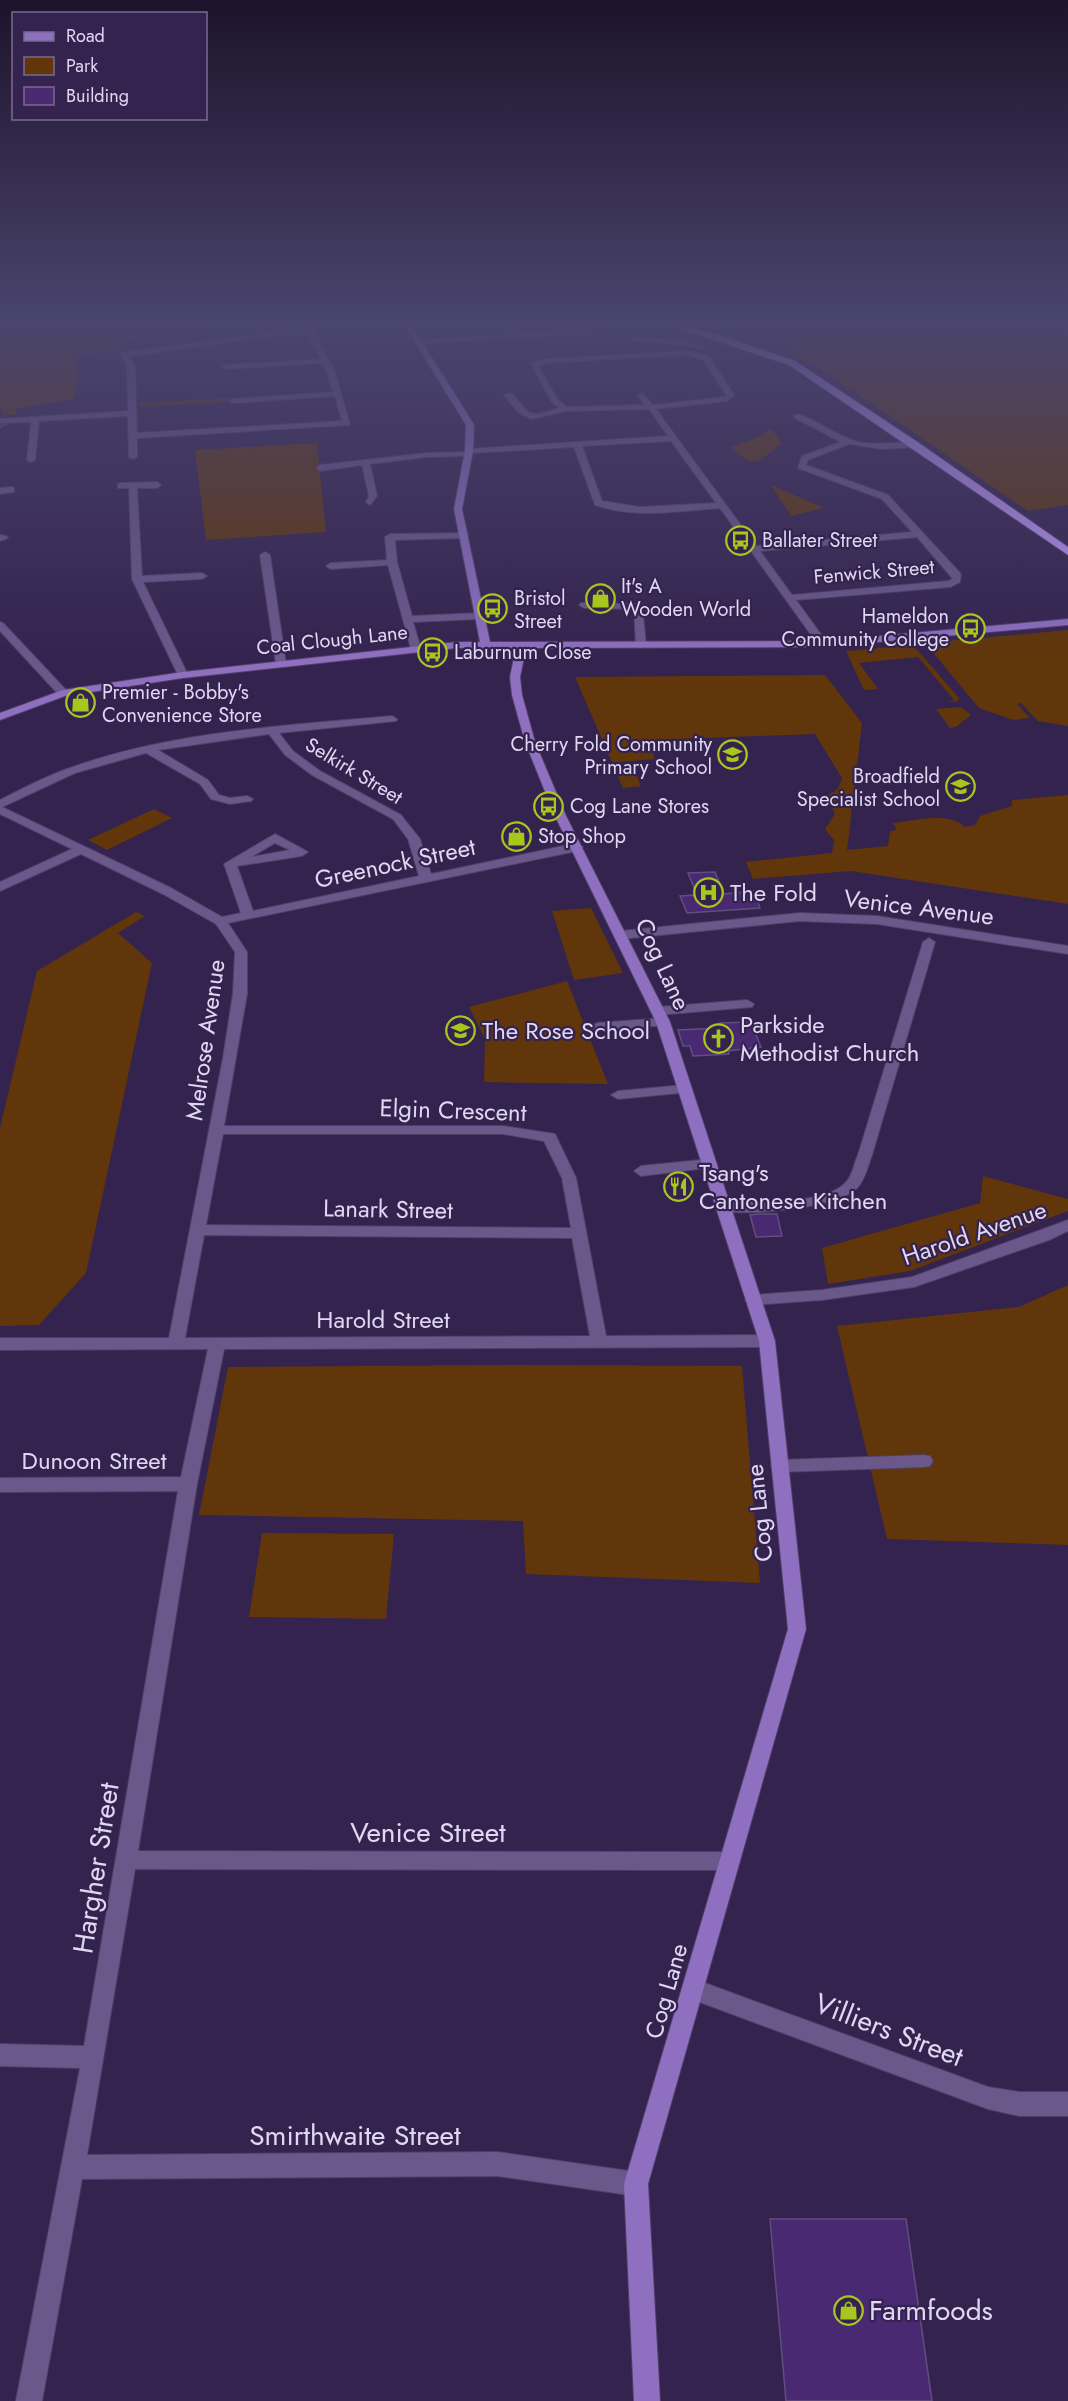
<svg xmlns="http://www.w3.org/2000/svg" width="1068" height="2401" viewBox="0 0 1068 2401" font-family="Jost,sans-serif">
<style>
.green{fill:#60360a}
.lines{fill:none;stroke-linecap:round;stroke-linejoin:round}
.stream{stroke:#614155;stroke-width:3}
.building{fill:#492972;stroke:#604f7e;stroke-width:1.5}
.street-casing{stroke:#504068;stroke-width:2}
.secondary-casing{stroke:#504068;stroke-width:2}
.highway-casing{stroke:#504068;stroke-width:2}
.street{fill:#6b588b;fill-rule:evenodd}
.secondary{fill:#8e6fc0;fill-rule:evenodd}
.highway{fill:#bd96fb;fill-rule:evenodd}
.labels{text-anchor:middle;dominant-baseline:central;stroke-width:4.5;stroke-linejoin:round;paint-order:stroke}
.far-poi-label{font-size:20px;fill:#e0d7f3;stroke:#34234e;text-anchor:start}
.far-street-label{font-size:20px;fill:#e0d7f3;stroke:#34234e}
.street-label{font-size:24px;fill:#e0d7f3;stroke:#34234e}
.poi-label{font-size:24px;fill:#e0d7f3;stroke:#34234e;text-anchor:start}
.near-street-label{font-size:28px;fill:#e0d7f3;stroke:#34234e}
.near-poi-label{font-size:28px;fill:#e0d7f3;stroke:#34234e;text-anchor:start}
</style>
<rect width="100%" height="100%" fill="#34234e"/>
<path class="green" d="M0,324H226L111,344L120,352L78,354L75,361L79,377L74,399L15,409L16,415H3L0,406Z
M757,324H1068V505L1028,511L815,365L793,357C795,342 757,332 744,330Z
M227,398L228,402L139,407V403Z
M771,429L782,443L759,461H747L731,447L758,437Z
M317,443L326,532L206,540L195,450Z
M771,485L824,508L791,516Z
M1068,630V726L1038,721L1021,703L1017,704L1030,718L1013,720L979,708L925,643Z
M913,645L959,698L958,701L945,702L954,700L918,657L859,663L878,689L864,690L846,651Z
M825,675L862,723L847,850L888,846L890,831L897,830L893,823C915,821 948,811 965,827L975,825L980,816L1012,806V800L1068,795V904L851,871L753,879L746,862L832,853L834,840L825,829L835,814L826,796L838,789L842,778L815,734L651,740L654,759L620,762L625,774H636L641,786L623,788L575,677Z
M961,707L971,715L956,727L950,728L936,709Z
M154,809L172,818L107,850L88,840Z
M591,908L623,973L574,980L552,911Z
M136,912L145,916L118,933L152,963L86,1273L39,1325L0,1326V1128L37,971Z
M567,981L608,1084L484,1082L485,1039L469,1007Z
M983,1176L1068,1199V1211L910,1271L828,1284L822,1248L980,1203Z
M1068,1285V1545L887,1539L837,1326L1019,1307Z
M515,1365L742,1366L760,1583L526,1574L523,1521L199,1515L228,1367Z
M262,1533L394,1534L386,1619L249,1617Z"/>
<g class="lines">
<path class="stream" d="M0,427L7,423"/>
</g>
<path class="building" d="M715,872L724,894L754,891L760,908L687,913L680,896L697,895L688,873Z
M751,1022L761,1047L728,1051L729,1054L693,1056L690,1046H683L678,1030L721,1028L720,1023Z
M760,1214H777L782,1236L756,1237L750,1215Z
M770,2219H906L932,2401H786Z"/>
<g class="lines">
<defs>
<path id="street" d="M303,324H310L334,369L350,425L137,438V457L133,459L129,457L128,416L39,421L35,460L31,462L27,460L31,422L0,423V419L128,411L127,366L120,353L280,331L306,330ZM308,334L321,359L226,365L222,367L226,369L323,363L333,392L233,399L229,401L233,403L335,396L342,421L137,433L135,366L128,357L280,335Z
M591,329L594,333L418,344L414,342L418,340Z
M634,337L679,340L705,347L701,349L679,344L631,341Z
M688,351L709,356L734,395L727,401L656,409L756,546L912,532L882,499L798,468L802,456L841,442L795,418L794,416L798,414C819,421 836,436 858,442C878,446 899,441 919,443V447H916L881,449L849,444L808,460L806,465L888,495L961,574L960,582L950,587L796,600L828,644L823,647L819,646L720,508C679,511 635,519 595,505L574,447L472,453L468,456L427,457L370,464L377,496L370,505L366,502L369,496L362,465L320,471L316,468L320,465L427,453L465,452L469,449L668,436L649,409L566,411L532,419L518,412L504,395L511,393L529,413L539,414L559,408L551,401L531,363L544,359ZM688,355L703,360L726,395L725,397L653,405L642,393L638,395L645,405L567,407L558,400L538,366L545,363ZM671,441L716,503L640,507L602,501L582,446ZM917,537L953,579L948,581L792,595L760,551Z
M121,483L157,482L161,485L157,488H137L142,576L202,573L207,576L202,579L143,582L188,675L187,677L178,675L132,579L129,488H118V484Z
M11,487L14,488V492L0,494V488Z
M467,533L468,535L464,538L395,540L397,562L412,616L480,613L485,616L480,619L413,622L421,649L416,652L411,649L388,565L331,569L326,566L331,563L387,560L385,537L390,534Z
M0,535L6,536L8,538L0,541Z
M265,552L270,555L286,664L281,667L276,664L260,555Z
M581,603L642,604L646,645L641,648L636,645L634,609L584,608L579,605Z
M0,622L3,623L67,691V695H59L0,631Z
M392,716L397,719L396,721L279,733L293,751L320,771L401,815L420,839L431,874L577,843L583,847L577,851L228,923L247,952V994L224,1126H503L555,1134L576,1178L606,1336L767,1335L773,1337L775,1341L773,1345L767,1347L224,1349L197,1484L138,1851L730,1852L737,1854L740,1861L737,1868L730,1870L135,1869L87,2155L497,2152L636,2172L644,2176L648,2184L644,2192L636,2196L497,2176L82,2179L42,2401H16L80,2068L0,2066V2044L84,2046L178,1491L0,1492V1478L181,1477L208,1349L0,1350V1338H169L223,1058L233,994L235,952L216,924L163,894L81,854L0,891V882L72,849L0,814V800C22,789 44,777 67,769C171,731 283,726 392,716ZM269,734L285,755L312,775L393,819L408,839L419,876L253,911L237,866L302,856L308,852L275,834L224,864L241,913L222,917L171,888L2,807L75,773L146,753L200,784L211,799L230,804L251,801L253,799L247,796L230,798L219,795L208,780L158,750ZM275,843L290,850L251,857ZM223,1134H503L544,1141L562,1178L571,1228L206,1225ZM204,1235L572,1238L590,1336L185,1338Z
M800,913L877,916L1068,946V954L877,924L800,921L621,939L615,935L621,931Z
M929,938L935,942L872,1155C868,1166 865,1180 857,1188C838,1208 745,1217 719,1210L716,1207L724,1202C754,1201 827,1206 847,1181C853,1174 854,1163 858,1155L923,942Z
M747,1000L754,1004L752,1007L658,1015L651,1011L658,1007Z
M663,1018L668,1019L670,1022L668,1025L597,1031L590,1027L597,1023Z
M685,1085L692,1089L690,1092L618,1099L611,1095L618,1091Z
M710,1159L717,1164L715,1167L641,1176L634,1171L641,1166Z
M1068,1220V1231L1049,1240L914,1287L822,1300L753,1305L745,1300L753,1295L822,1290L912,1277Z
M924,1455L930,1456L933,1461L930,1466L924,1467L780,1472L774,1471L771,1466L774,1461L780,1460Z
M694,1979L988,2087L1019,2092H1068V2116H1019L988,2109L686,1997L683,1990L686,1983Z"/>
<path id="secondary" d="M404,324H411L474,425L473,451L462,509L490,642L823,641L1068,619V625L823,647L526,648L520,677L522,695L535,742L566,816L670,1022L775,1341L806,1629L648,2184L660,2401H634L624,2184L788,1629L759,1341L656,1022L555,816L525,742L512,695L510,677L516,648H457L183,678L65,696L0,720V713L63,690L183,672L457,642H480L454,509L465,451L466,425Z"/>
<path id="highway" d="M665,324H679L729,338L795,361L919,443L1068,547V555L789,365Z"/>
</defs>
<use href="#street" class="street-casing"/>
<use href="#secondary" class="secondary-casing"/>
<use href="#highway" class="highway-casing"/>
<use href="#street" class="street"/>
<use href="#secondary" class="secondary"/>
<use href="#highway" class="highway"/>
</g>
<linearGradient id="sky" x2="0" y2="1"><stop stop-color="#1d132b"/><stop offset="0.49" stop-color="#4a456e"/><stop offset="1" stop-color="#4a456e" stop-opacity="0"/></linearGradient>
<rect width="1068" height="660" fill="url(#sky)"/>
<defs>
<symbol id="bus-ring" viewBox="-11 -11 22 22"><circle r="9.5" fill="#34234e" stroke="#a8c71c" stroke-width="1.5"/><path d="M-5-6H5V4H4V6H2V4H-2V6H-4V4H-5ZM-3.5-4V0h7V-4ZM-3.5 1.2v1.5H-2V1.2ZM2 1.2v1.5H3.5V1.2Z" fill="#a8c71c"/></symbol>
<symbol id="shop-ring" viewBox="-11 -11 22 22"><circle r="9.5" fill="#34234e" stroke="#a8c71c" stroke-width="1.5"/><path d="M-5-2.5h2.3a2.7 3.5 0 0 1 5.4 0H5L5.5 6h-11ZM-1.5-2.5h3a1.5 2.3 0 0 0-3 0Z" fill="#a8c71c"/></symbol>
<symbol id="school-ring" viewBox="-11 -11 22 22"><circle r="9.5" fill="#34234e" stroke="#a8c71c" stroke-width="1.5"/><path d="M0-5L7-2L0 1L-7-2ZM-4 1L0 2.5L4 1V4Q0 6-4 4Z" fill="#a8c71c"/></symbol>
<symbol id="hospital-ring" viewBox="-11 -11 22 22"><circle r="9.5" fill="#34234e" stroke="#a8c71c" stroke-width="1.5"/><path d="M-5-5h3v3.5h4V-5h3V5h-3V1.5h-4V5h-3Z" fill="#a8c71c"/></symbol>
<symbol id="church-ring" viewBox="-11 -11 22 22"><circle r="9.5" fill="#34234e" stroke="#a8c71c" stroke-width="1.5"/><path d="M-1.2-6h2.4v3.5h3.3v2.4h-3.3V6h-2.4V-.1h-3.3v-2.4h3.3Z" fill="#a8c71c"/></symbol>
<symbol id="restaurant-ring" viewBox="-11 -11 22 22"><circle r="9.5" fill="#34234e" stroke="#a8c71c" stroke-width="1.5"/><path d="M-5-6h1v4h1v-4h1v4h1v-4h1v5L-1.5 .5V6h-2V.5L-5-1ZM5-6V6H3V1.5H1.5Q1.5-4 5-6Z" fill="#a8c71c"/></symbol>
</defs>
<g fill-rule="evenodd">
<use href="#bus-ring" x="724" y="524" width="33" height="33"/>
<use href="#shop-ring" x="584" y="582" width="33" height="33"/>
<use href="#bus-ring" x="476" y="592" width="33" height="33"/>
<use href="#bus-ring" x="954" y="612" width="33" height="33"/>
<use href="#bus-ring" x="416" y="636" width="33" height="33"/>
<use href="#shop-ring" x="64" y="686" width="33" height="33"/>
<use href="#school-ring" x="716" y="738" width="33" height="33"/>
<use href="#school-ring" x="944" y="770" width="33" height="33"/>
<use href="#bus-ring" x="532" y="790" width="33" height="33"/>
<use href="#shop-ring" x="500" y="820" width="33" height="33"/>
<use href="#hospital-ring" x="692" y="876" width="33" height="33"/>
<use href="#school-ring" x="444" y="1014" width="33" height="33"/>
<use href="#church-ring" x="702" y="1022" width="33" height="33"/>
<use href="#restaurant-ring" x="662" y="1170" width="33" height="33"/>
<use href="#shop-ring" x="832" y="2294" width="33" height="33"/>
</g>
<g class="labels">
<g class="far-poi-label">
<text x="762" y="540">Ballater Street</text>
<text x="621" y="586">It's A<tspan x="621" dy="23">Wooden World</tspan></text>
<text x="514" y="598">Bristol<tspan x="514" dy="23">Street</tspan></text>
<text x="949" y="616" text-anchor="end">Hameldon<tspan x="949" dy="23">Community College</tspan></text>
<text x="454" y="652">Laburnum Close</text>
<text x="102" y="692">Premier - Bobby's<tspan x="102" dy="23">Convenience Store</tspan></text>
<text x="712" y="744" text-anchor="end">Cherry Fold Community<tspan x="712" dy="23">Primary School</tspan></text>
<text x="940" y="776" text-anchor="end">Broadfield<tspan x="940" dy="23">Specialist School</tspan></text>
<text x="570" y="806">Cog Lane Stores</text>
<text x="538" y="836">Stop Shop</text>
</g>
<g class="far-street-label">
<text transform="translate(874 572) rotate(-5)">Fenwick Street</text>
<text transform="translate(332 640) rotate(-6)">Coal Clough Lane</text>
<text transform="translate(354 771) rotate(31)">Selkirk Street</text>
</g>
<g class="street-label">
<text transform="translate(395 863) rotate(-12)">Greenock Street</text>
<text transform="translate(919 907) rotate(7)">Venice Avenue</text>
<text transform="translate(663 964) rotate(65)">Cog Lane</text>
<text transform="translate(205 1040) rotate(-82)">Melrose Avenue</text>
<text transform="translate(453 1110) rotate(2)">Elgin Crescent</text>
<text transform="translate(388 1209) rotate(1)">Lanark Street</text>
<text transform="translate(974 1233) rotate(-19)">Harold Avenue</text>
<text x="383" y="1319">Harold Street</text>
<text x="94" y="1460">Dunoon Street</text>
<text transform="translate(759 1513) rotate(-96)">Cog Lane</text>
<text transform="translate(666 1991) rotate(-74)">Cog Lane</text>
</g>
<g class="poi-label">
<text x="730" y="892">The Fold</text>
<text x="740" y="1024">Parkside<tspan x="740" dy="28">Methodist Church</tspan></text>
<text x="482" y="1030">The Rose School</text>
<text x="699" y="1172">Tsang's<tspan x="699" dy="28">Cantonese Kitchen</tspan></text>
</g>
<g class="near-street-label">
<text x="428" y="1832">Venice Street</text>
<text transform="translate(96 1868) rotate(-81)">Hargher Street</text>
<text transform="translate(889 2030) rotate(21)">Villiers Street</text>
<text x="355" y="2135">Smirthwaite Street</text>
</g>
<g class="near-poi-label">
<text x="869" y="2310">Farmfoods</text>
</g>
</g>
<rect x="12" y="12" width="195" height="108" fill="#34234e" stroke="#796b90" stroke-width="1.5"/>
<rect x="24" y="32" width="30" height="9" fill="#8e6fc0" stroke="#796b90" stroke-width="1.5"/>
<text x="66" y="42" font-size="18" fill="#e0d7f3">Road</text>
<rect x="24" y="57" width="30" height="18" fill="#60360a" stroke="#796b90" stroke-width="1.5"/>
<text x="66" y="72" font-size="18" fill="#e0d7f3">Park</text>
<rect x="24" y="87" width="30" height="18" fill="#492972" stroke="#796b90" stroke-width="1.5"/>
<text x="66" y="102" font-size="18" fill="#e0d7f3">Building</text>
</svg>
